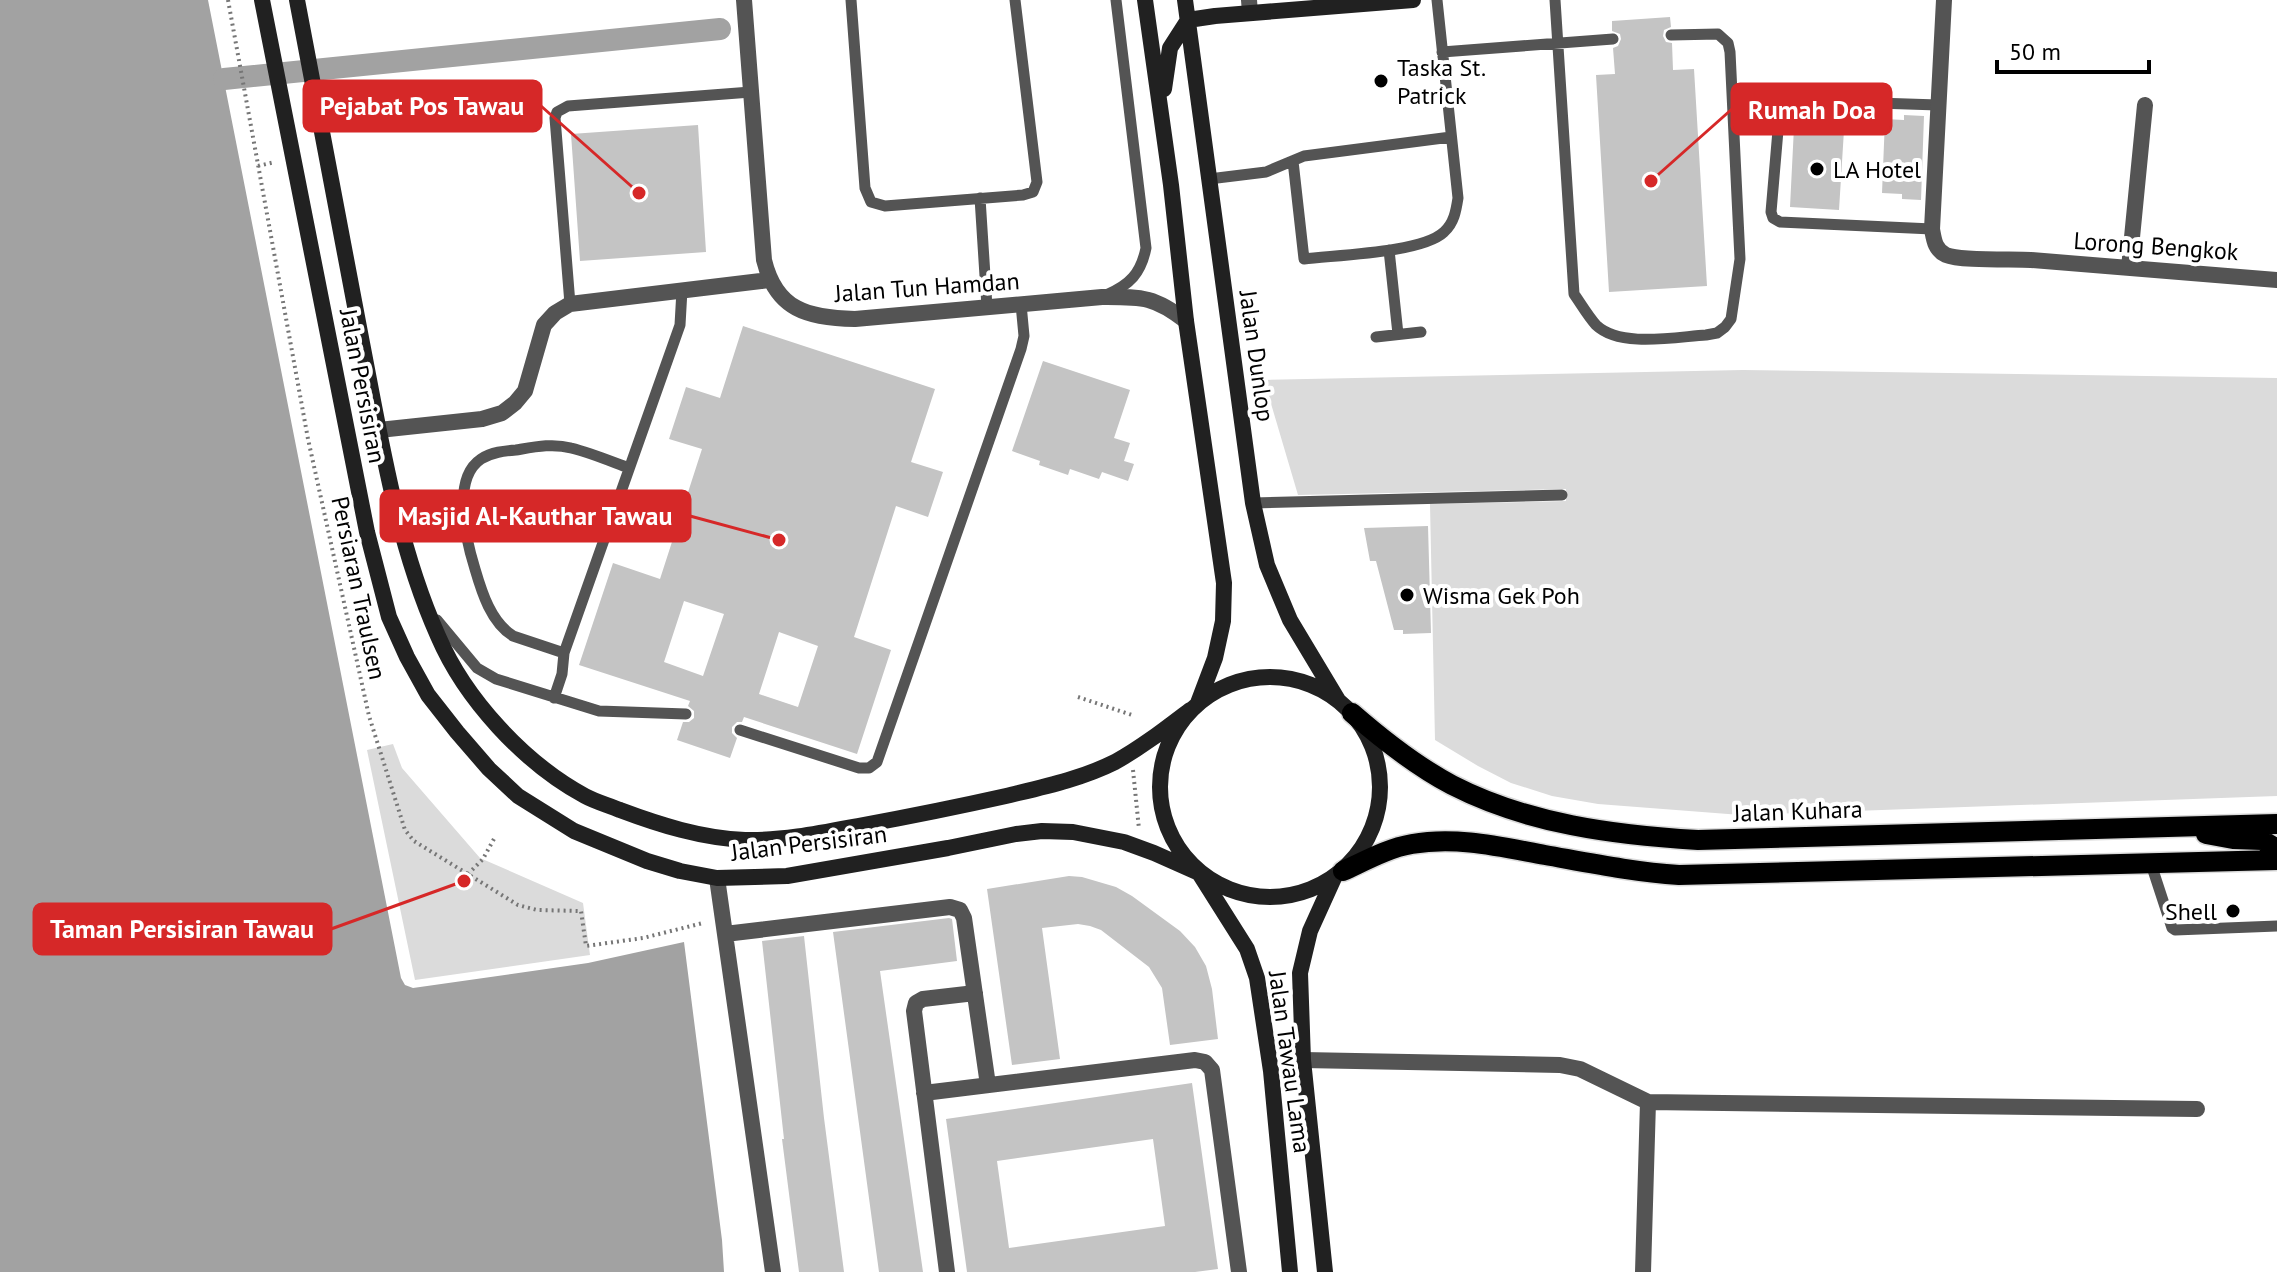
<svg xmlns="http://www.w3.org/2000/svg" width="2277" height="1272" viewBox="0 0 2277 1272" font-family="'PT Sans',sans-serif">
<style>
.green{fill:#dbdbdb}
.water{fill:#a2a2a2}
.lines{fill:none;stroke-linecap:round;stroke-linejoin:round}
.canal{stroke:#a2a2a2;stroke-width:22}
.building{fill:#c4c4c4;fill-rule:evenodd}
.primary-casing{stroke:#dbdbdb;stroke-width:23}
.path{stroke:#767676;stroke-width:4;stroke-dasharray:2 4;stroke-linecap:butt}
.lane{stroke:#545454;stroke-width:11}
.street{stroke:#545454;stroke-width:16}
.secondary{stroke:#212121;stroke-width:16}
.primary{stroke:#000;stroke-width:20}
.poi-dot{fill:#000;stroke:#fff;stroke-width:3}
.labels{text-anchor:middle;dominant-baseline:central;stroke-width:8;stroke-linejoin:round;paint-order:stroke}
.poi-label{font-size:24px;fill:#000;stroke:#fff;text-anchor:start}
.street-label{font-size:24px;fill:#000;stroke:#fff}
.leader{fill:none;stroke:#d62828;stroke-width:3}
.callout-dot{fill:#d62828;stroke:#fff;stroke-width:3}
.callout{fill:#d62828;stroke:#d62828;stroke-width:3}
.callout-label{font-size:26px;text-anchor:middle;font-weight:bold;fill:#fff}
</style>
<rect width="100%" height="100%" fill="#fff"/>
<path class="green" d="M1743,370L2277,378V796L1741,815L1598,804L1552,796L1511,783L1478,766L1435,740L1430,504L1566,501V489L1298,495L1264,380Z
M393,744L402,768L480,858L583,903L590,955L415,980L367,750Z"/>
<path class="water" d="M0,0H208L401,978L405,985L413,988L588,963L684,942L722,1240L724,1272H0Z"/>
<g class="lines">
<path class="canal" d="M224,79L720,29"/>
</g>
<path class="building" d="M1670,17L1671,27L1664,30L1663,36L1666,42L1672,43L1673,70L1694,69L1707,286L1609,292L1596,75L1615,74L1613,48L1618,46L1621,39L1620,34L1612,31V21Z
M1904,115L1924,116L1921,200L1902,199V194L1882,193L1885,119L1904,120Z
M698,125L706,252L580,261L571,134Z
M1794,127L1844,130L1839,210L1790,207Z
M743,326L935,389L911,462L943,472L928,517L896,506L854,637L891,650L857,754L744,717L742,722H737L732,727V733L737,738L730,758L677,740L683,722H689L694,718V711L688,706L690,701L579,665L613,563L660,579L702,449L669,439L686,387L720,398ZM684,601L724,614L703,676L664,662ZM779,632L818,646L798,707L759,694Z
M1043,361L1130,390L1114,438L1130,443L1124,461L1134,464L1128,481L1102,472L1099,479L1070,469L1068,475L1039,465L1040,461L1012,451Z
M1428,526L1431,633L1403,634V630H1394L1376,561H1370L1364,528Z
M1069,876L1082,877L1116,887L1132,896L1180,931L1195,947L1206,966L1212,989L1218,1039L1170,1045L1162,988L1149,967L1101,930L1090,926L1078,924L1042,928L1060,1059L1012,1065L987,889Z
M949,918L952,919L957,961L880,971L923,1272H879L833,932Z
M804,936L824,1118L844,1272H799L782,1139H784L762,941Z
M1192,1083L1218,1269L1195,1272H967L946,1119ZM1153,1139L1165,1226L1009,1248L997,1161Z"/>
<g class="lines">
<defs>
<path id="primary" d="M1352,713C1383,740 1416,766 1452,785C1528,824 1614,835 1698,840L2277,824
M2206,834L2233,839L2262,840L2277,849
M1343,871C1365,861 1388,848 1412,844C1457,836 1501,847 1545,855C1590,863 1634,872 1679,875L2277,860"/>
</defs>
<use href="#primary" class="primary-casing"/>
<path class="path" d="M228,0L308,439L369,716L405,830L414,841L518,905L537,910L581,911L586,946L643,938L703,923
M258,166L275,162
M1078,697L1132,715
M1133,770L1139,829
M468,874L483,859L495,837"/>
<path class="lane" d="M851,0L865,188L871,202L885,206L1023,195L1033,192L1037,182L1015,0
M1555,0L1574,294C1581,304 1588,316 1596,325C1620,348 1675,337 1706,335L1717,333L1725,327L1731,319L1740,259L1730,52L1728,43L1718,34L1671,35
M1442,52L1613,39
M1293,161L1304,259C1336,255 1422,253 1444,232C1454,223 1456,211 1458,198L1437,0
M1209,179L1266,172L1304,156L1451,137
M980,198L987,307
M1932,229L1780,222L1773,218L1771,212L1780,107L1785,100L1938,105
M1389,250L1398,334
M1106,295C1130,285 1141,273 1146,248L1116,0
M570,304L555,118L557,112L568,106L751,92
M1376,337L1421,332
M1253,503L1562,495
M437,620L477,668L496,679L599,711L686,714
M564,653L513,636C491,622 482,593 475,569C466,540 451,479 481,459C492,452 504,451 516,450C534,447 553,443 571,448C591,453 610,461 629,468
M554,698L562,674L564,653L680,325L682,290
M740,730L859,768H869L877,762L1021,349L1024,336L1021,304
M2151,864L2172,928L2175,930L2277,926"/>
<path class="street" d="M744,0L764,260C776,310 808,318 855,319L1102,297C1142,297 1154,296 1186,321
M1249,0L1250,13
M1944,0L1932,229C1934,240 1935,250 1946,255C1960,261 2012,259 2031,260C2113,266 2195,273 2277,280
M2129,268L2145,105
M379,430L482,419L502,413L515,403L525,391L544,325L555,313L570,304L769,280
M717,878L773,1272
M725,934L950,907L960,910L964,918L988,1085
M1303,1060L1560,1065L1580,1069L1648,1102L2197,1109
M924,1093L1195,1060L1205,1062L1212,1070L1239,1272
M947,1272L914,1011L916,1003L923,999L975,993
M1643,1272L1648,1102"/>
<path class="secondary" d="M262,0L367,532L389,617L407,657L428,695L457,732L489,769L518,796L574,831L647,861L680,871L717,878L787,876L948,848L1016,834L1042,831L1073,832L1124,842L1154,853L1199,873L1247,949L1257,978L1271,1071L1290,1272
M297,0C319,114 340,229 362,343C381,441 397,544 438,636C465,699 524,763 585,796C596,802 608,805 620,810C660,825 701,838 745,840C782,841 821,833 858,826C907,817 957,807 1006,796C1043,787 1081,779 1115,762C1142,747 1165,729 1190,710
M1145,0L1171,185L1186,321L1224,583L1223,621L1215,658L1198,703
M1185,0L1253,503L1267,565L1290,620L1338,700
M1188,20L1215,16L1413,0
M1164,89L1170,48L1188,20
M1160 787a110 110 0 1 1 220 0a110 110 0 1 1-220 0Z
M1325,1272L1303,1060L1300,973L1310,931L1334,878"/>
<use href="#primary" class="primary"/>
</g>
<g class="poi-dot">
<circle cx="1381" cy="81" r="8"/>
<circle cx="1817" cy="169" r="8"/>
<circle cx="1407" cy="595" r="8"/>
<circle cx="2233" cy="911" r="8"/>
</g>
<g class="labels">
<g class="poi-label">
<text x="1397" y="67">Taska St.<tspan x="1397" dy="28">Patrick</tspan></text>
<text x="1833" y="169">LA Hotel</text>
<text x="1423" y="595">Wisma Gek Poh</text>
<text x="2217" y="911" text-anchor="end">Shell</text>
</g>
<g class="street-label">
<text transform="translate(2156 246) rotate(4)">Lorong Bengkok</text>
<text transform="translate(927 287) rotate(-4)">Jalan Tun Hamdan</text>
<text transform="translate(1257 356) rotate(82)">Jalan Dunlop</text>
<text transform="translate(363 386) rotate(79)">Jalan Persisiran</text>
<text transform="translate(359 588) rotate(78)">Persiaran Traulsen</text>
<text transform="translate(1798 811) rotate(-2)">Jalan Kuhara</text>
<text transform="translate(809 843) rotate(-7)">Jalan Persisiran</text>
<text transform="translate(1290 1062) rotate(82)">Jalan Tawau Lama</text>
</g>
</g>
<path class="leader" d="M639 193L541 106M1651 181L1732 109M779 540L690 516M464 881L331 929"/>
<g class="callout-dot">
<circle cx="639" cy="193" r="8"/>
<circle cx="1651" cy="181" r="8"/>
<circle cx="779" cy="540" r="8"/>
<circle cx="464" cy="881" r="8"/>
</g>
<g class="callout">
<rect x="304" y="81" width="237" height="50" rx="8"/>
<rect x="1732" y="84" width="159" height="50" rx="8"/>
<rect x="381" y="491" width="309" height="50" rx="8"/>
<rect x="34" y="904" width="297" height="50" rx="8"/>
</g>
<g class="callout-label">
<text x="422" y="115">Pejabat Pos Tawau</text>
<text x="1812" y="119">Rumah Doa</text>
<text x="535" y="525">Masjid Al-Kauthar Tawau</text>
<text x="182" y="938">Taman Persisiran Tawau</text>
</g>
<path d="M1997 60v12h152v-12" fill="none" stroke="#000000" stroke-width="4"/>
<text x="2009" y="60" font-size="24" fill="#000000" stroke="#ffffff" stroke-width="6" paint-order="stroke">50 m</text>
</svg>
